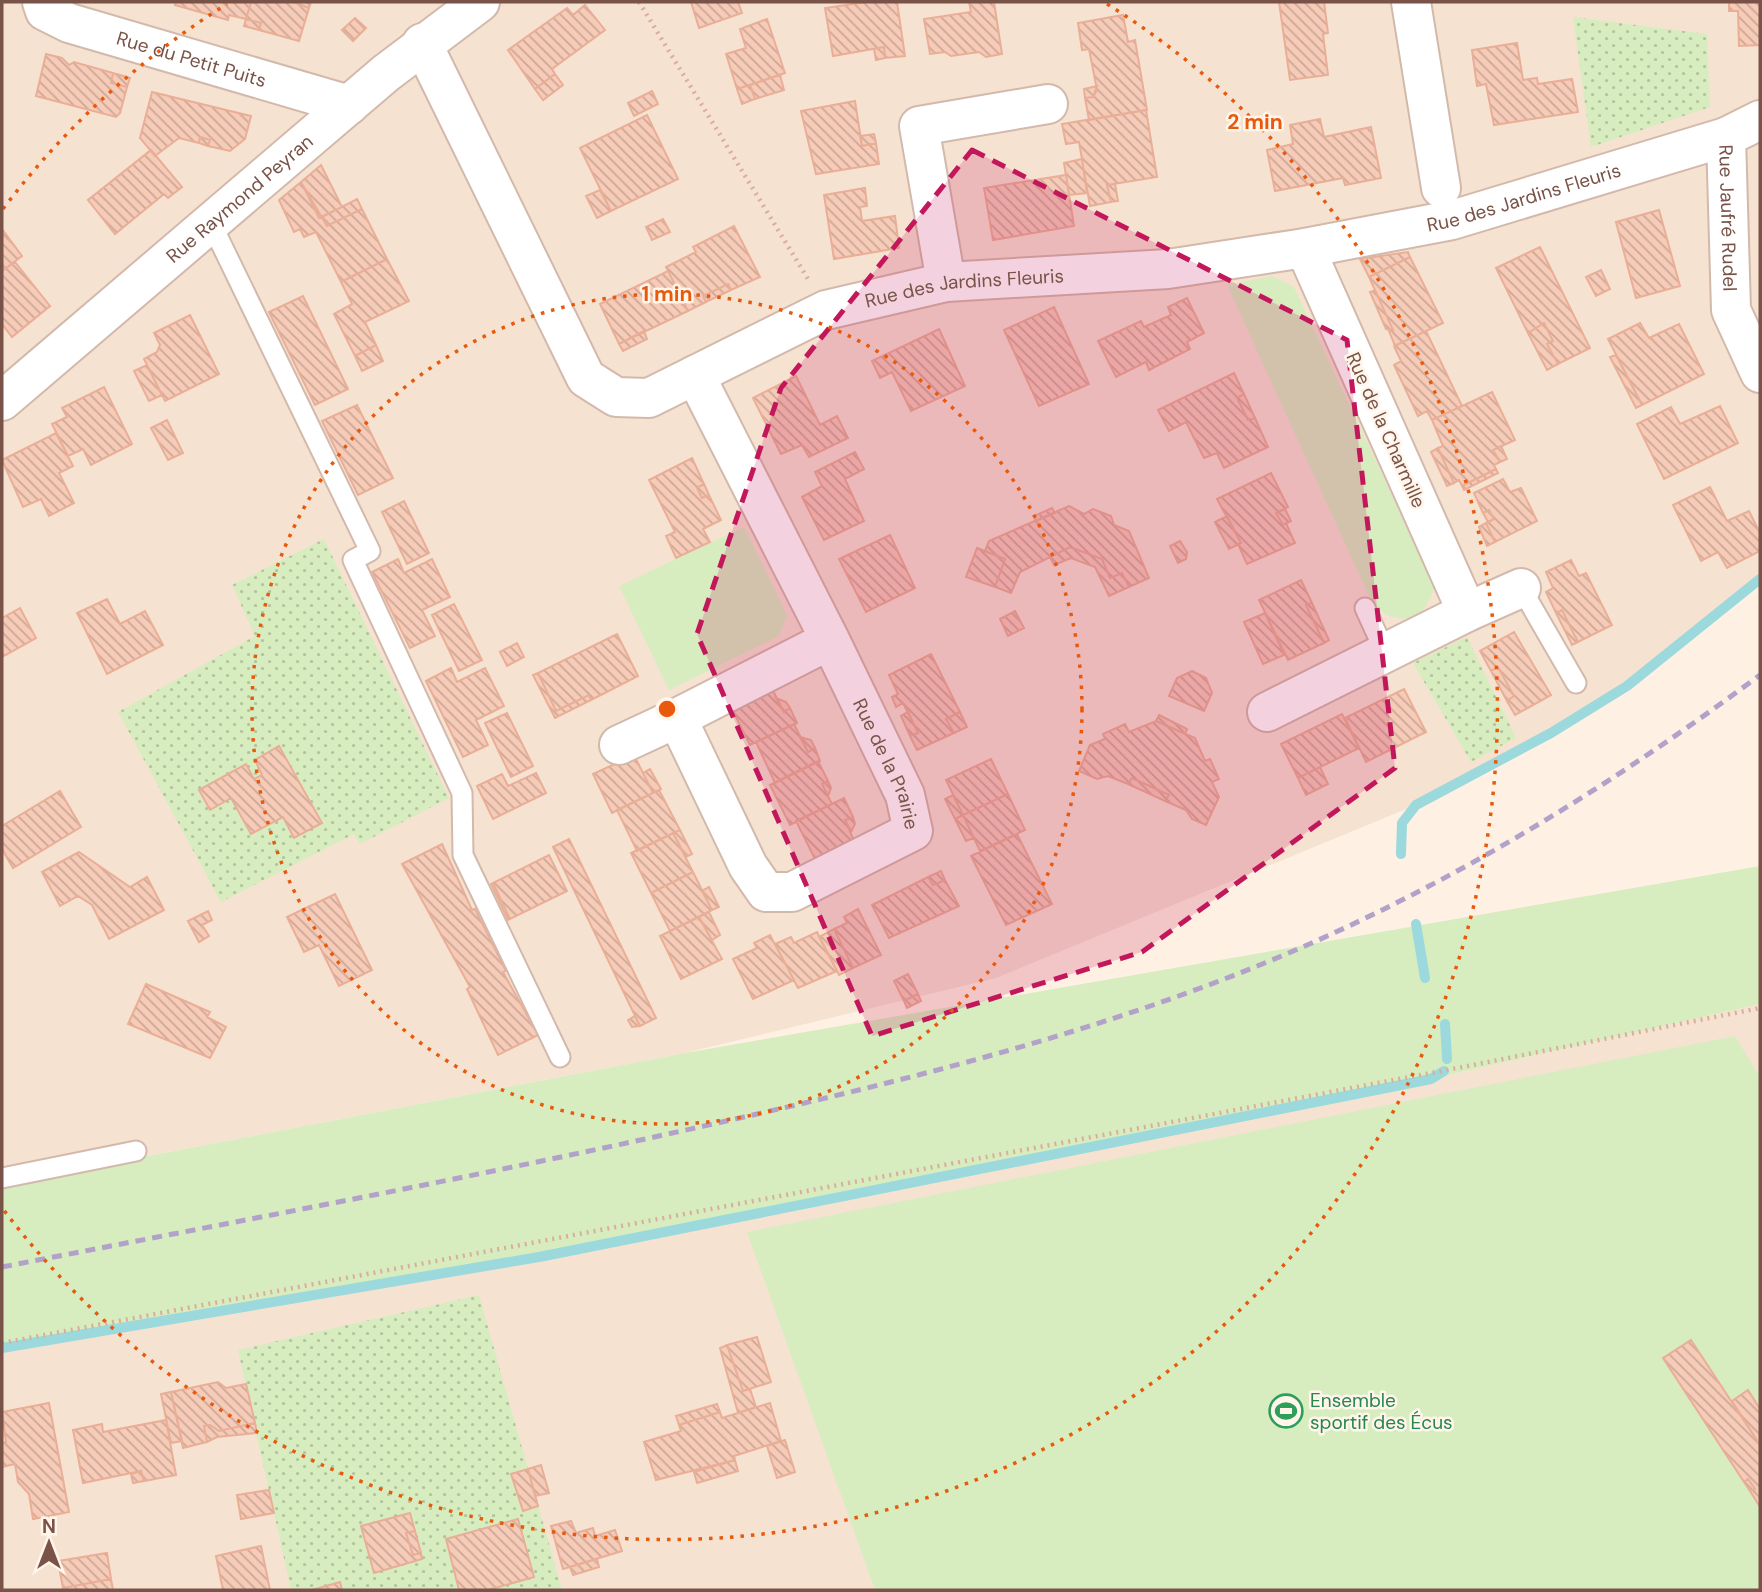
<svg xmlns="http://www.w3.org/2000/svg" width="1762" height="1592" viewBox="0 0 1762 1592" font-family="'DM Sans',sans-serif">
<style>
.residential{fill:#f6e2d1}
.green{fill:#d7edc0}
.garden{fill:url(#garden-dots)}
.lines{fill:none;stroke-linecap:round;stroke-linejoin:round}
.stream{stroke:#9bd9dc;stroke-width:10}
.building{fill:url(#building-back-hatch);stroke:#eaae97;stroke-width:2}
.lane-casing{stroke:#d3b9ab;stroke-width:23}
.street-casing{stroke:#d3b9ab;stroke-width:42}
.path{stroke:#dbad9b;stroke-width:4.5;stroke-dasharray:2 5;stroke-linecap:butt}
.lane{stroke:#fff;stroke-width:19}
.street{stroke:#fff;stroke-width:38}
.rail{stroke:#b2a1c9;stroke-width:5;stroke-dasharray:10 7;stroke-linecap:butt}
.marked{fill:#c2185b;fill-opacity:0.2;stroke:#c2185b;stroke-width:5;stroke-dasharray:14 9;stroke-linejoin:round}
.ring{fill:none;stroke:#e8590c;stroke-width:3.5;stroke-dasharray:3.5 7}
.labels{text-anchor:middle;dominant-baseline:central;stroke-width:5;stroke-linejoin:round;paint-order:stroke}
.street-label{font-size:19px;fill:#795347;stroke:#fff5eb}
.leisure-label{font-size:19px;fill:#27864d;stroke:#fff5eb;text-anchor:start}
.centre{fill:#e8590c;stroke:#fff5eb;stroke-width:3.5}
.ring-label{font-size:21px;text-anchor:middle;font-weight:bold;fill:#e8590c;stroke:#fff5eb;stroke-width:5;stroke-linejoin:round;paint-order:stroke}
</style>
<defs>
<pattern id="garden-dots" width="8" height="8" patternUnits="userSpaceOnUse" patternTransform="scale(1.75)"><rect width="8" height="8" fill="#d7edc0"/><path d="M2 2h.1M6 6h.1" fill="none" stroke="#b3c39e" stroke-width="1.8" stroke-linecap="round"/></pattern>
<pattern id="building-back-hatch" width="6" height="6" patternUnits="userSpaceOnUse" patternTransform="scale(1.75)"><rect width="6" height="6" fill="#f6cbb8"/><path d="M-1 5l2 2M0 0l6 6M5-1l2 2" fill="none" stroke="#cca797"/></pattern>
</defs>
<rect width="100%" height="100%" fill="#fef1e3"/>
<path class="residential" d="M2,2H1760V579L1627,686L1551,733L1416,805L996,978L685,1053L2,1184Z
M1760,1004V1590H2V1348L539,1257L1431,1079Z"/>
<path class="green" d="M1272,276L1294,287L1435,587C1431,594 1427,608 1420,613C1405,625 1385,616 1373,605L1227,285Z
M744,527L787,615L779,636L669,690L619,586Z
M1760,866V1004L1431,1079L539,1257L2,1348V1184L685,1053Z
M1735,1036L1760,1077V1590H875L747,1232Z"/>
<path class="garden" d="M1573,17L1707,34L1710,107L1591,147Z
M324,539L449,798L360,844L354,834L221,902L118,712L255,636L232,585Z
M1467,637L1516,738L1471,762L1413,663Z
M479,1295L562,1590H291L238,1350Z"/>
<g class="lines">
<path class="stream" d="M1401,854L1402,823L1416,805L1551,733L1627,686L1760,579
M1416,924L1425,978
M1445,1024L1447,1059
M2,1348L539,1257L1431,1079L1444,1071"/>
</g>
<path class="building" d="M176,2H251L246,19L229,15L228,20L175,5Z
M251,2H294L309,8L299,41L259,30L261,23L246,19Z
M294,2H311L309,8Z
M691,2H738L742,13L699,28Z
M867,2H897L905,56L885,58L884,47L833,56L825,8Z
M969,2H994L1002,54L986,57L979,52L951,56L945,52L930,54L924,19L971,12Z
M1279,2H1324L1328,33L1323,34L1328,75L1290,80Z
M1729,2H1760V45L1739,46L1738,11H1729Z
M585,5L605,30L552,69L555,74L535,89L508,50L567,8L573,15Z
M1123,15L1128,42L1135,40L1147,110L1089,120L1085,98L1093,97L1097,90L1089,49L1082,50L1078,23Z
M355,18L366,28L353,41L342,30Z
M246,19L261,23L259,30L244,26Z
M767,19L785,73L737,89L726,54L746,48L740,29Z
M1517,43L1523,80L1537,78L1538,84L1572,79L1578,112L1494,125L1486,84L1477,86L1472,50Z
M884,47L885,58L876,60L874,49Z
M46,54L62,58L69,65L74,62L113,73L111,83L127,87L120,113L116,117L36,96Z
M113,73L130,78L127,87L111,83Z
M555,74L563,85L543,100L535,89Z
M780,75L784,90L755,99L750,85Z
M750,85L755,99L742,104L737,89Z
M1097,86L1093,97L1085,98L1084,89Z
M652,91L658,104L634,116L628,103Z
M152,92L251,116L245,139L230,151L208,146L210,140L200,137L199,143L179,138L155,156L140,138Z
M855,101L862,146L876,143L879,164L816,174L801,111Z
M1146,110L1157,177L1107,185L1111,202L1090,206L1079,142L1066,144L1062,124Z
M647,115L678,179L611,211L580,148Z
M1320,119L1324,137L1371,127L1381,178L1345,185L1343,178L1275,191L1267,150L1293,144L1290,125Z
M874,134L876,143L862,146L860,136Z
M200,137L210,140L208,146L199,143Z
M151,150L182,187L168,198L164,194L115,234L88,200Z
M1082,159L1087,193L1069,195L1064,163Z
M321,165L342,207L319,218L301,182Z
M1066,175L1074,226L993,240L984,188Z
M301,182L327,226L362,209L387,259L341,282L316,232L304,237L300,229L294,232L279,200Z
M1115,184L1118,201L1111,202L1107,185Z
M865,188L867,206L860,207L862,221L895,216L899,248L834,259L824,195Z
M600,190L611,211L597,218L586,196Z
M357,199L362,209L327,226L322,217Z
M1659,210L1680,286L1636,298L1616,222Z
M663,219L670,232L652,240L646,227Z
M734,226L760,277L731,290L728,284L703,296L706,302L688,311L666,267L696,252L693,247Z
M2,229L22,256L2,271Z
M1540,247L1590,348L1558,364L1547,344L1553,341L1544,323L1528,333L1496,268Z
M1408,252L1410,257L1369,277L1360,259Z
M1410,257L1443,323L1395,346L1389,331L1393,330L1369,277Z
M387,259L409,301L365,322L376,345L355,356L334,314L352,304L341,282Z
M15,262L50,306L12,337L2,324V271Z
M1601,270L1610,289L1596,296L1586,277Z
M668,271L688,311L619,344L600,304Z
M728,284L731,290L706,302L703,296Z
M1375,290L1393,330L1386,329L1370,292Z
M303,296L348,389L315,405L269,312Z
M1187,298L1204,333L1187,342L1190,349L1149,370L1146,362L1116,377L1098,341L1141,321L1144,327L1171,315L1168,307Z
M1054,307L1089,384L1039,406L1004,330Z
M190,315L219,374L165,401L144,359L157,352L160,345L154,333Z
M1544,323L1553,341L1547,344L1558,364L1547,370L1528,333Z
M1640,323L1649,338L1679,324L1704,374L1642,405L1608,339Z
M939,329L965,386L911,411L892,372L880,378L872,361Z
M644,331L647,339L623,351L619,344Z
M1426,331L1462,406L1432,420L1427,411L1418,416L1394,365L1401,361L1394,346Z
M376,345L383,361L362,371L355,356Z
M1616,355L1642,405L1636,408L1610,357Z
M147,365L162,395L149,401L134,371Z
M1234,373L1244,394L1237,398L1248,420L1255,418L1268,447L1224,468L1217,453L1204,458L1186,422L1169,431L1158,410Z
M796,376L820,425L837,416L848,438L809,457L802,445L781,454L753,398Z
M104,387L132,444L91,465L83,449L68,456L52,424L67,417L62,408Z
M1492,392L1515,440L1493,450L1500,462L1494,465L1496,469L1462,486L1459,480L1454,483L1438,448L1443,446L1432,420Z
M1244,394L1255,418L1248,420L1237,398Z
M357,405L393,478L358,495L322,421Z
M1720,406L1738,443L1664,479L1637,424L1671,407L1680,424Z
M167,420L183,453L168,460L151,428Z
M56,433L73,466L59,473L74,503L49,516L41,499L23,507L2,460Z
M1501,446L1507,459L1500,462L1493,450Z
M1438,448L1454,483L1447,486L1431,452Z
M855,452L864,469L845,479L864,521L824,540L802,497L822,486L815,472Z
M692,458L704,484L697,488L702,498L709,495L721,520L703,529L710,542L676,558L666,536L675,532L649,480Z
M1496,469L1498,473L1464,490L1462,486Z
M1271,473L1288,507L1276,513L1283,525L1286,523L1295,543L1247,564L1238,544L1241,543L1217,499Z
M1503,479L1510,492L1521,488L1537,521L1495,542L1486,523L1494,519L1489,510L1483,513L1474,493Z
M704,484L709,495L702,498L697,488Z
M1710,487L1727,521L1749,511L1760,533V551L1727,568L1718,552L1701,561L1673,505Z
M404,501L429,553L407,564L382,512Z
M1069,506L1084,514L1093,509L1111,516L1114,525L1129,531L1149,578L1129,587L1122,573L1110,578L1102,559L1070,547L1020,572L1011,593L995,587L1005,559L985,551L989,541Z
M1052,508L1055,513L1036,521L1034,516Z
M1285,509L1291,521L1283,525L1276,513Z
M1489,510L1494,519L1488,522L1483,513Z
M1227,516L1241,543L1229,549L1215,522Z
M1486,523L1495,542L1487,546L1479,527Z
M890,535L915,588L866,612L839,559Z
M1180,541L1187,552L1186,559L1178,563L1170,546Z
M1070,547L1102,559L1110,578L1122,573L1129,587L1109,596L1095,567L1071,558L1054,565L1050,557Z
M977,548L1005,559L995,587L966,577Z
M398,559L404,573L432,559L450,597L422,610L435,636L410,648L372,572Z
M1571,560L1579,576L1586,573L1612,625L1578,642L1562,610L1556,613L1546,592L1553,588L1546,572Z
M1301,580L1312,603L1306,605L1324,643L1288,660L1259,600Z
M107,599L120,624L145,611L163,645L107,674L77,613Z
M1312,603L1329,640L1324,643L1306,605Z
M454,604L482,660L459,671L432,615Z
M20,608L36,638L2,657V618Z
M1562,610L1578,642L1572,645L1556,613Z
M1015,611L1024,628L1008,636L1000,619Z
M1265,613L1284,655L1263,664L1244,622Z
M1514,632L1551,695L1515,715L1507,701L1514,696L1498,667L1491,671L1480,651Z
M617,634L638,676L591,700L589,695L556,711L538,673Z
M517,643L524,657L507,666L500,652Z
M931,654L960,712L946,719L954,733L917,750L910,736L918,733L903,703L896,707L892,697L898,694L889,675Z
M1498,667L1514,696L1507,701L1491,671Z
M451,668L457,682L485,668L504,706L476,720L488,745L463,757L426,681Z
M1192,671L1206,678L1212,693L1204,711L1169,696L1177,678Z
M538,673L556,711L589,695L591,700L555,718L533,675Z
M771,687L784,712L790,708L797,723L750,745L731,707Z
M1404,689L1426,732L1366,762L1345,718Z
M776,698L786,702L790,708L784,712Z
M908,712L918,733L910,736L901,716Z
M960,712L967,727L954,733L946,719Z
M507,713L533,766L511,777L485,723Z
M1342,714L1359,748L1298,778L1281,744Z
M1159,715L1187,729L1185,734L1156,721Z
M1156,721L1195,738L1205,761L1210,759L1219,779L1212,782L1219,797L1206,825L1192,819L1186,810L1165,801L1169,795L1132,778L1128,784L1108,776L1097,779L1079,771L1090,745L1105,739L1103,734L1125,724L1129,732Z
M794,724L808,752L815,748L820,761L775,783L756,742Z
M800,737L811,740L815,748L808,752Z
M279,746L322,823L294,838L283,817L251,834L231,798L210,810L199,790L246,764L254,779L262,775L255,760Z
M634,755L653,793L612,813L593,774Z
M991,759L1008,794L963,815L946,780Z
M818,761L828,781L822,784L832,804L790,825L770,785Z
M1320,767L1328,784L1306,795L1298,778Z
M650,769L661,789L653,793L643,773Z
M536,773L546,793L493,819L477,786L502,774L508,786Z
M1132,778L1169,795L1165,801L1128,784Z
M828,781L831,788L828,796L822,784Z
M659,790L680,830L637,851L617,810Z
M60,791L81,827L13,868L2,849V826Z
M1008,794L1025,830L980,851L963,815Z
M953,795L963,815L955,819L945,799Z
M844,798L853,817L845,820L855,843L816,861L796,821Z
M963,815L974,838L966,841L955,819Z
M853,817L855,824L851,832L845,820Z
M680,830L692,854L686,857L673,833Z
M673,833L693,872L651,893L631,853Z
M1017,834L1052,904L1006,925L971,856Z
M569,839L656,1018L640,1026L553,847Z
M442,844L472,910L475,909L506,971L503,972L538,1035L498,1055L467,989L470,987L402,864Z
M79,852L130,887L147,877L164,910L109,939L92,905L78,896L60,906L42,872Z
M549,855L567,891L510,919L493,883Z
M941,871L945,880L933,885L928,877Z
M693,872L712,910L670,931L651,893Z
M928,877L933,885L945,880L959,906L889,938L872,905Z
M493,883L510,919L508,920L491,884Z
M709,887L719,907L712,910L702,891Z
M335,894L372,970L339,986L319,945L304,952L287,917Z
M858,909L881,955L853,968L834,929L847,923L844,917Z
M208,911L212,920L202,925L209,936L199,942L188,921Z
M709,912L720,935L712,940L699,917Z
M699,917L722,959L681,979L660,936Z
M834,929L853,968L839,975L819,937Z
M817,932L837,971L798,988L775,944L791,937L794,943Z
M770,935L794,980L753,999L733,959L757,948L754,943Z
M908,974L918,994L904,1001L894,981Z
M146,984L210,1012L207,1017L226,1027L210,1058L128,1024Z
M918,994L921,1001L907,1008L904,1001Z
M635,1016L640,1026L632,1027L628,1020Z
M757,1337L771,1382L743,1391L727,1345Z
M1691,1340L1760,1445V1507L1750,1491L1755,1489L1748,1479L1744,1482L1663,1358Z
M727,1345L743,1391L750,1389L756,1407L738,1413L720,1348Z
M218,1382L226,1388L246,1384L255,1423L219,1431L210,1425L204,1426L207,1442L183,1448L171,1392Z
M1748,1390L1760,1409V1445L1732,1401Z
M171,1392L182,1441L171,1443L161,1394Z
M49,1403L69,1512L33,1519L29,1494L18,1482L15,1464L2,1467V1443L6,1442L2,1412Z
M770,1403L781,1441L734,1456L735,1460L656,1480L644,1442L681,1431L679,1425L720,1412L722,1418Z
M717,1404L720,1412L679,1425L676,1416Z
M166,1420L176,1475L144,1481L141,1471L83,1483L73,1430L102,1424L103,1432Z
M255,1423L257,1433L217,1437L207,1442L204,1426L210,1425L219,1431Z
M785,1440L795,1472L777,1478L767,1446Z
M735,1460L738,1471L697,1483L694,1472Z
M541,1465L549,1493L535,1496L528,1469Z
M528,1469L538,1506L523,1511L511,1474Z
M141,1471L144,1481L133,1483L131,1474Z
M1748,1479L1755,1489L1750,1491L1744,1482Z
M269,1490L274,1513L241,1519L237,1495Z
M410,1513L415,1531L406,1533L413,1555L421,1553L422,1559L374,1573L361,1526Z
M518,1519L534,1577L488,1590H459L446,1539Z
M571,1521L576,1533L593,1528L595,1536L615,1530L622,1551L563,1569L551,1526Z
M415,1531L421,1553L413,1555L406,1533Z
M261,1546L270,1590H223L216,1556Z
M107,1553L111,1579L63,1588L58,1561Z
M597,1559L599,1567L573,1575L570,1567Z
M111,1579L113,1590H63V1588Z
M340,1582L342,1590H312Z"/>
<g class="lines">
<defs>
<path id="lane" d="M211,223L370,551L353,560L462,793L463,855L560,1057
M1521,588L1576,683
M1365,608L1385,652
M2,1178L136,1151"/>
<g id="street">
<path id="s1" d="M42,2L45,11L69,23L349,105"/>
<path d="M1411,2L1441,188"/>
<path id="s2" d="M422,43L586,378L616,397L649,398L826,310L946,282L1168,269L1305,248L1452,220L1726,137"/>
<path id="s3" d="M1760,120L1726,137L1731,310L1760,373"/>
<path d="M946,282L919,126L1048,104"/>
<path id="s4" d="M695,375L830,640L905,795L913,831L792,892H766L748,866L677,718L830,640"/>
<path id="s5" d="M2,401L386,73L480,2"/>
<path d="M1467,612L1521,588"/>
<path d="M1267,712L1467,612L1305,248"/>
<path d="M619,745L677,718"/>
</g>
</defs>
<use href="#lane" class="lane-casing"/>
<use href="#street" class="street-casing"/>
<path class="path" d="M639,2L808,279
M2,1343L1468,1066L1760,1008"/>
<use href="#lane" class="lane"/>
<use href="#street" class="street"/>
<path class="rail" d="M2,1267C239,1221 477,1177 713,1124C909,1080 1106,1031 1291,952C1459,880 1613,784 1760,675"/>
</g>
<path class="marked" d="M972,150L1347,340L1395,768L1142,952L872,1036L697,634L781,388Z"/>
<g class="ring">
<circle cx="667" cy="709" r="415"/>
<path d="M3 209A831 831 0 0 1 227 4M1107 4A831 831 0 1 1 3 1209"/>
</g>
<defs>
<symbol id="stadium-ring" viewBox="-11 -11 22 22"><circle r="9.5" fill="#fff5eb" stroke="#2e9e5b" stroke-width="1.5"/><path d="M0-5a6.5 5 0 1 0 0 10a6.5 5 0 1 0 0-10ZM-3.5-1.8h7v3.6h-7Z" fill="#2e9e5b"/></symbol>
</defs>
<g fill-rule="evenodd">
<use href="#stadium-ring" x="1267" y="1392" width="38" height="38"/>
</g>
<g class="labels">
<g class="street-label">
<text stroke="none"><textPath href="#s1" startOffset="164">Rue du Petit Puits</textPath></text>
<text stroke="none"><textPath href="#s2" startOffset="1348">Rue des Jardins Fleuris</textPath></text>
<text stroke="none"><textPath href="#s5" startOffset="312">Rue Raymond Peyran</textPath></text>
<text stroke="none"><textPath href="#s3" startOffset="119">Rue Jaufré Rudel</textPath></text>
<text stroke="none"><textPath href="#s2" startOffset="780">Rue des Jardins Fleuris</textPath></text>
<text transform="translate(1386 430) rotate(66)">Rue de la Charmille</text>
<text stroke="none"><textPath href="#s4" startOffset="434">Rue de la Prairie</textPath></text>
</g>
<g class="leisure-label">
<text x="1310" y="1400">Ensemble<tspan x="1310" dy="22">sportif des Écus</tspan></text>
</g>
</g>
<circle cx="667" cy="709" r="10" class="centre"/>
<g class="ring-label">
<text x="1255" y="129">2 min</text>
<text x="667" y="301">1 min</text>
</g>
<rect width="1762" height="1592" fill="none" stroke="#795347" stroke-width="7"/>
<g transform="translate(49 1543)" stroke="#fff5eb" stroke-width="5" paint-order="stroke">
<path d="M0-5L12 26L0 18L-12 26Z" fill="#795347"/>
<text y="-10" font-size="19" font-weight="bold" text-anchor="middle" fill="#795347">N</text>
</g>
</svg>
